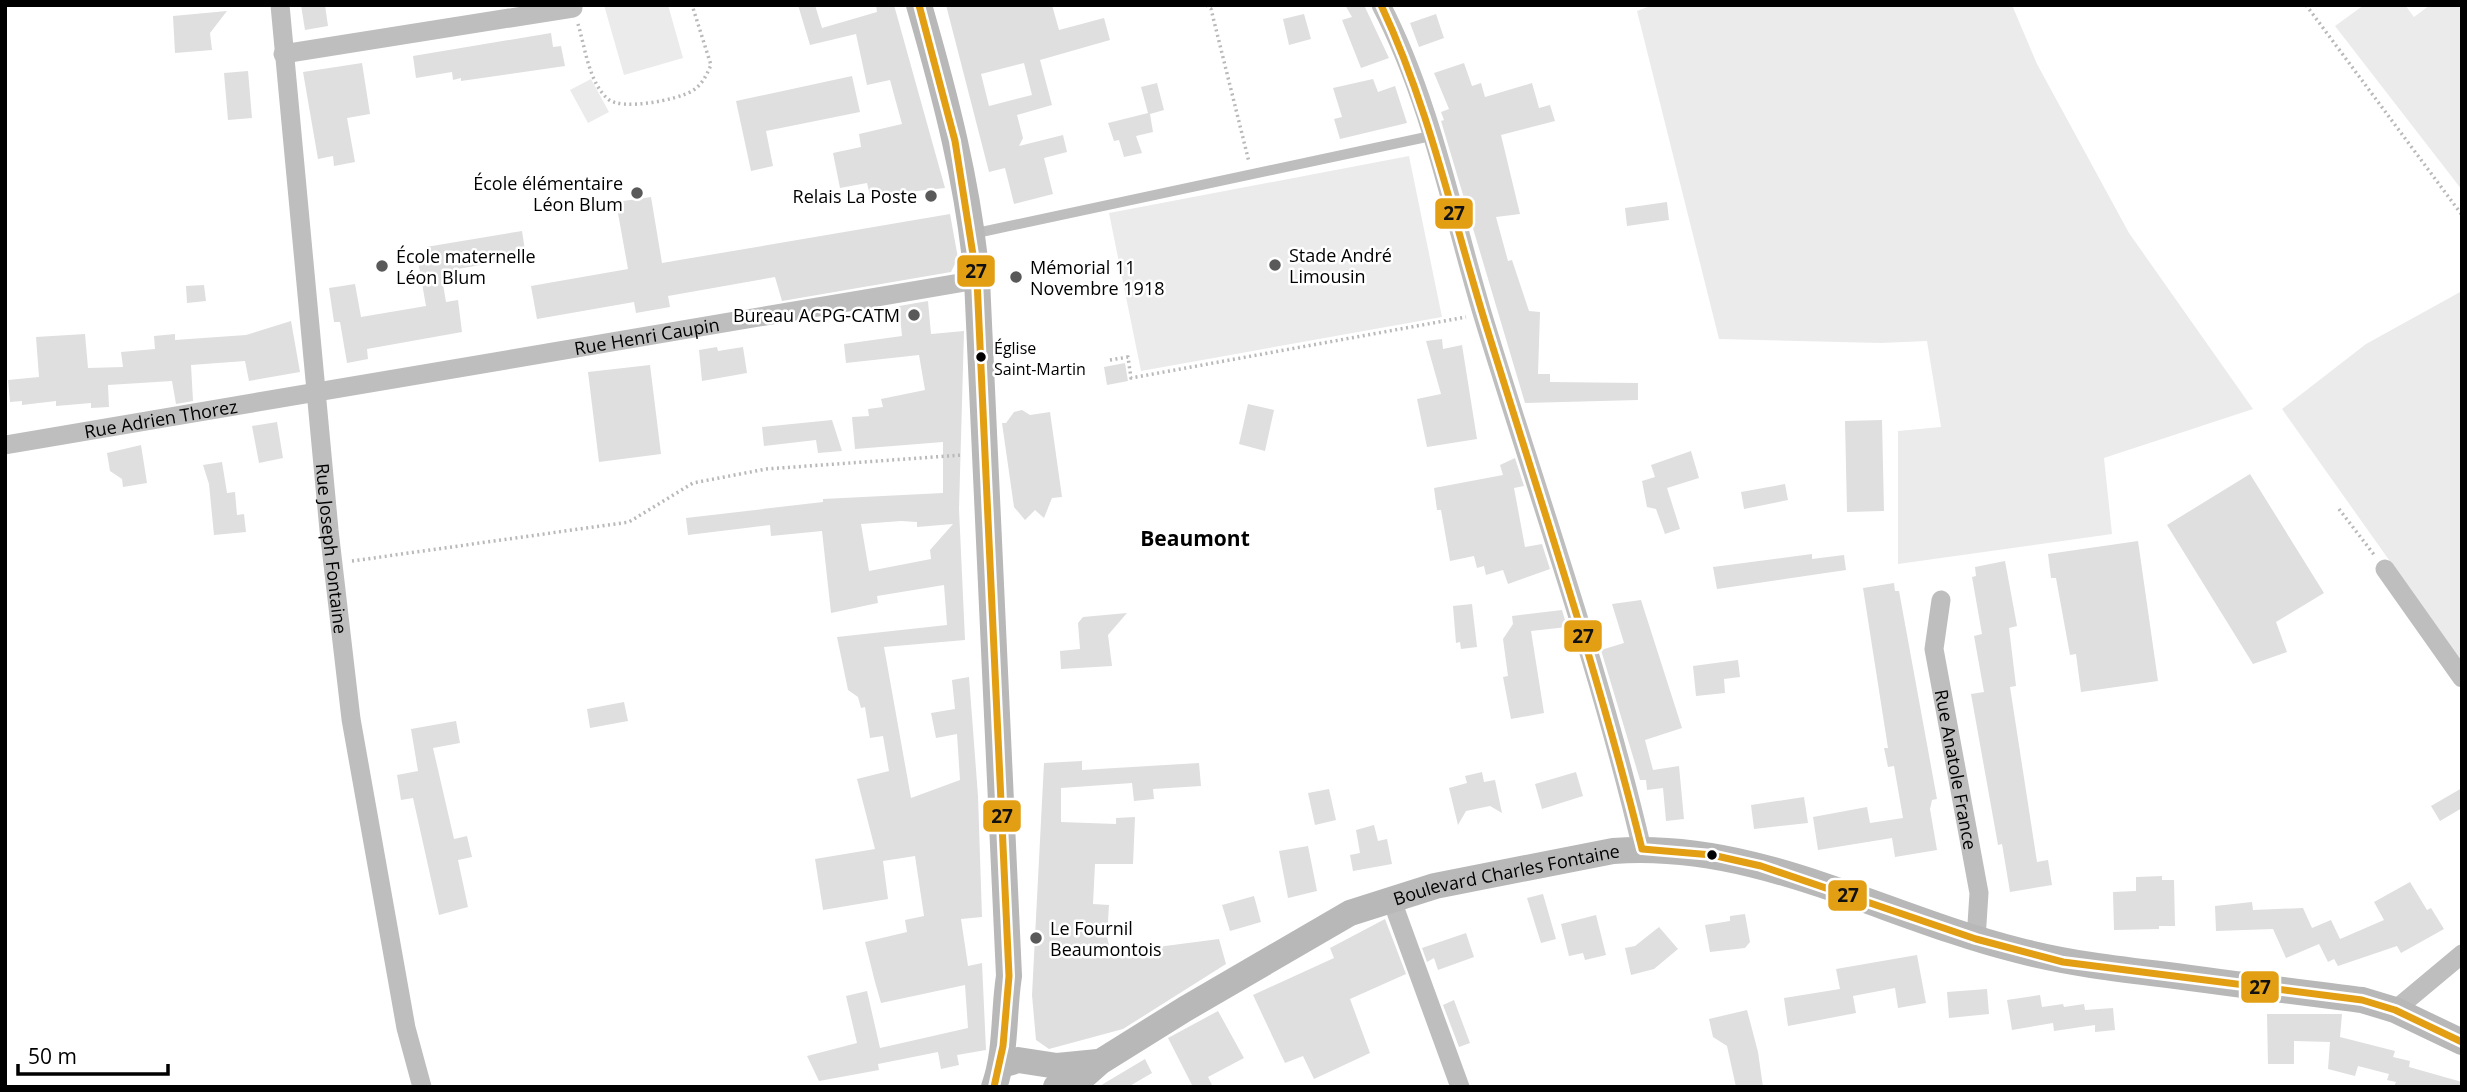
<svg xmlns="http://www.w3.org/2000/svg" width="2467" height="1092" viewBox="0 0 2467 1092" font-family="'Open Sans',sans-serif">
<style>
.green{fill:#ebebeb}
.building{fill:#dfdfdf;fill-rule:evenodd}
.lines{fill:none;stroke-linecap:round;stroke-linejoin:round}
.path{stroke:#b9b9b9;stroke-width:3.5;stroke-dasharray:2 3.5;stroke-linecap:butt}
.lane{stroke:#bebebe;stroke-width:10}
.street{stroke:#bebebe;stroke-width:19}
.secondary{stroke:#b8b8b8;stroke-width:26}
.bus-1-casing{stroke:#fff;stroke-width:12}
.bus-1{stroke:#e39f14;stroke-width:7}
.poi-dot{fill:#595959;stroke:#fff;stroke-width:2.5}
.bus-dot{fill:#000;stroke:#fff;stroke-width:2.5}
.labels{text-anchor:middle;dominant-baseline:central;stroke-width:5;stroke-linejoin:round;paint-order:stroke}
.bus-label{font-size:16px;fill:#000;stroke:#fff;text-anchor:start}
.poi-label{font-size:18px;fill:#000;stroke:#fff;text-anchor:start}
.street-label{font-size:18px;fill:#000;stroke:#fff}
.quarter-label{font-size:21px;font-weight:bold;fill:#000;stroke:#fff}
.line-badge{stroke:#fff;stroke-width:2.5}
.pale-badge-label{font-size:19px;text-anchor:middle;font-weight:bold;fill:#111}
</style>
<rect width="100%" height="100%" fill="#fff"/>
<path class="green" d="M604,5H668L683,58L624,75Z
M1653,5H2012L2037,64L2129,233L2253,409L2104,458L2112,534L1898,564V431L1941,427L1927,341L1881,343L1719,339L1637,11Z
M2364,5H2405L2414,17L2430,5H2462V190L2335,26Z
M591,79L609,112L588,123L570,90Z
M1409,156L1442,317L1141,371L1109,213Z
M2462,291V663L2282,409L2366,344Z"/>
<path class="building" d="M301,5H325L328,26L305,30Z
M798,5H815L822,28L877,12L876,5H894L945,188L870,196L867,183L840,188L833,153L861,147L859,134L902,124L890,80L867,85L856,34L810,45Z
M946,5H1052L1059,30L1104,18L1110,40L1040,60L1052,105L1017,115L1023,138L1019,146L1063,135L1067,152L1044,158L1053,194L1014,204L1005,168L989,172ZM1024,63L1032,95L989,106L981,74Z
M1345,5H1364L1389,58L1361,68L1342,20L1352,17Z
M227,11L210,33L212,50L175,53L173,16Z
M1304,14L1311,39L1289,45L1283,19Z
M1436,14L1444,38L1419,47L1410,23Z
M551,33L553,47L561,46L565,66L461,81V78L453,80L452,72L416,78L413,56Z
M362,63L370,114L347,118L355,162L334,166L333,156L318,159L303,72Z
M1464,63L1472,86L1481,83L1485,97L1532,83L1539,108L1550,105L1555,121L1501,135L1520,214L1496,217L1508,261L1512,260L1529,311L1540,312L1538,374H1550V382L1638,383V400L1525,403L1441,121L1444,120L1441,112L1449,109L1434,73Z
M248,71L252,118L228,120L224,73Z
M852,76L860,112L766,131L773,166L751,171L736,101Z
M1373,79L1378,92L1395,86L1407,123L1340,139L1334,119L1342,117L1333,88Z
M1157,83L1164,110L1150,114L1153,132L1136,136L1142,153L1124,157L1119,140L1114,141L1108,123L1148,113L1141,87Z
M651,197L662,263L950,214L958,258L951,272L782,301L775,277L668,296L670,307L636,313L634,302L537,319L531,286L628,269L616,202Z
M1667,202L1669,220L1627,226L1625,208Z
M522,231L526,257L441,272L446,302L458,300L462,332L367,349L368,359L347,363L340,322H334L329,288L355,284L361,317L426,306L417,255L427,253L426,247Z
M1008 277a8 8 0 1 1 16 0a8 8 0 1 1-16 0Z
M204,285L206,301L187,303L186,286Z
M928,301L931,334L964,331L959,509L965,640L884,647L911,798L960,780L957,734L936,738L931,713L955,709L952,680L969,677L978,796L982,917L961,919L968,966L982,963L986,1050L957,1055L959,1065L941,1069L938,1052L878,1064L879,1070L819,1081L807,1056L857,1043L846,996L867,991L880,1048L968,1028L965,985L881,1003L875,982L865,942L907,932L905,920L924,916L915,856L883,861L888,899L823,910L815,859L875,849L857,779L889,771L883,736L870,738L865,707L861,708L858,697L848,690L837,637L947,625L944,585L877,596L878,603L831,613L822,531L771,536L770,525L688,535L686,518L823,502V499L943,493V442L855,449L852,417L869,416L868,409L883,407L881,399L925,390L919,355L846,363L844,344L902,336L899,306ZM901,521L917,522V527L953,524L930,550L931,559L869,571L861,524Z
M291,321L300,372L249,381L245,361L191,365L193,401L176,404L172,381L108,385L109,407L91,408V403L56,406V401L22,405V401L10,402L8,380L39,377L36,337L85,334L88,368L123,367L121,352L155,349L154,336L175,334V340L246,335Z
M1442,339L1443,349L1462,345L1477,439L1427,447L1417,399L1441,394L1426,341Z
M717,347L718,351L743,347L747,373L702,381L699,350Z
M1125,363L1128,381L1107,385L1104,367Z
M650,365L661,454L599,462L588,372Z
M1248,404L1274,410L1265,451L1239,444Z
M1022,410L1030,415L1050,412L1062,497L1052,498L1044,518L1035,510L1025,520L1014,507L1002,423H1006L1014,412Z
M832,420L842,451L818,453L816,440L764,446L762,427Z
M1882,420L1884,511L1847,512L1845,421Z
M277,422L283,458L259,463L252,426Z
M141,445L147,483L123,487L122,479L110,471L107,453Z
M1691,451L1699,478L1667,488L1680,529L1665,534L1656,509L1647,507L1642,481L1655,477L1651,465Z
M1515,458L1524,486L1514,488L1525,547L1542,544L1550,569L1508,584L1503,570L1486,575L1484,566L1477,568L1474,556L1450,561L1441,510H1437L1434,488L1503,475L1500,465Z
M222,462L227,493L235,492L237,515L244,514L246,532L214,535L209,484L203,465Z
M2250,474L2324,593L2276,622L2287,652L2253,664L2167,525Z
M1785,484L1788,500L1744,509L1741,492Z
M2138,541L2158,681L2081,692L2076,654L2070,655L2056,578H2051L2048,554Z
M1812,554V559L1844,555L1846,570L1717,589L1713,567Z
M2005,561L2017,626L2009,628L2016,686L2010,687L2037,862L2048,860L2052,885L2010,892L2002,844L1998,845L1971,694L1984,692L1974,636L1982,634L1972,577L1976,576L1975,567Z
M1894,583L1895,591H1899L1937,799L1932,800L1930,809L1937,850L1895,857L1892,838L1818,850L1813,817L1867,807L1870,823L1903,818L1894,766L1888,767L1884,748H1888L1863,588Z
M1641,600L1682,728L1645,740L1653,770L1679,766L1684,819L1666,821L1663,788L1647,790L1646,780H1640L1601,650L1624,643L1612,604Z
M1472,604L1477,647L1461,649L1460,642L1456,643L1453,606Z
M1562,610L1567,627L1531,631L1544,713L1511,719L1503,677L1508,676L1503,639L1513,624L1512,616Z
M1127,613L1108,635L1112,666L1061,669L1060,651L1080,649L1078,623L1083,617Z
M1738,660L1740,677L1724,679L1725,693L1696,696L1693,666Z
M624,702L628,721L590,728L587,709Z
M456,721L460,743L433,748L454,839L467,836L472,857L458,860L468,907L439,915L413,798L401,800L397,775L418,771L411,729Z
M1082,761V770L1199,763L1201,786L1153,789L1154,799L1134,801L1132,783L1061,788V822L1116,824V818L1135,817L1133,864H1095L1093,904L1109,905L1107,937L1111,953L1219,939L1226,964L1123,1029L1049,1049L1036,1040L1032,995L1044,763Z
M1482,772L1484,782L1495,780L1502,813L1490,806L1466,811L1458,825L1449,788L1467,783L1465,776Z
M1576,772L1583,796L1542,809L1535,784Z
M2462,788V808L2440,821L2431,806Z
M1329,789L1336,820L1315,825L1308,793Z
M1804,797L1808,823L1754,829L1751,805Z
M1374,825L1378,841L1387,839L1392,864L1353,871L1350,855L1360,853L1356,830Z
M1308,846L1317,891L1288,898L1279,851Z
M2162,876V880H2174L2175,926H2159V929L2114,930L2113,892L2136,891V877Z
M2410,882L2427,910L2431,908L2444,929L2401,953L2397,946L2338,966L2334,959L2328,962L2319,944L2286,958L2273,929L2216,931L2215,906L2252,902L2253,910L2303,908L2312,928L2331,920L2340,939L2384,920L2374,902Z
M1543,894L1556,939L1541,943L1527,898Z
M1254,896L1261,922L1230,931L1222,905Z
M1745,914L1750,942L1745,948L1710,952L1705,925L1730,921V916Z
M1596,915L1606,955L1585,960L1583,953L1569,956L1561,924Z
M1385,919L1406,974L1350,999L1370,1053L1314,1079L1303,1056L1285,1063L1253,995L1334,958L1330,948Z
M1659,927L1678,949L1654,969L1631,975L1625,948L1635,946Z
M1466,933L1474,957L1438,970L1434,958L1427,962L1422,948Z
M1917,955L1926,1003L1898,1008L1895,988L1853,996L1856,1013L1788,1026L1784,998L1840,989L1836,969Z
M1987,989L1989,1014L1949,1018L1947,992Z
M2040,995L2042,1007L2063,1004L2064,1007L2084,1004L2085,1010L2113,1008L2115,1030L2095,1032V1025L2054,1031L2053,1023L2012,1030L2007,1000Z
M1454,1000L1470,1043L1459,1047L1443,1005Z
M1747,1010L1758,1052L1763,1087H1736L1727,1046L1713,1037L1709,1019Z
M1218,1011L1244,1058L1208,1077L1213,1087H1193L1168,1038Z
M2267,1014H2342L2340,1037L2395,1051L2393,1057L2410,1061L2409,1067L2462,1082V1087H2394L2396,1082L2387,1080L2389,1074L2358,1066L2355,1076L2328,1069L2330,1042L2294,1041V1064H2268Z
M1145,1059L1152,1073L1128,1087H1098Z"/>
<g class="lines">
<path class="path" d="M1206,5L1211,9L1249,162
M2306,5L2462,215
M578,24C585,47 589,83 608,99C621,111 677,100 692,91C702,85 706,76 711,65L692,5
M1110,360L1128,357L1131,378L1466,317
M2339,509L2375,556
M352,561L629,522L693,483L766,469L962,455"/>
<path class="lane" d="M972,234L1431,136"/>
<g class="street">
<path id="s1" d="M280,5L329,530L351,719L406,1028L422,1087"/>
<path d="M1381,5C1431,101 1452,213 1483,316C1537,493 1600,669 1642,849"/>
<path d="M283,54L573,8"/>
<path id="s2" d="M5,445L977,280"/>
<path d="M2385,569L2462,678"/>
<path id="s3" d="M1941,600L1934,649L1979,893L1976,939"/>
<path d="M1391,898L1460,1087"/>
<path d="M2395,1010L2462,954"/>
</g>
<g class="secondary">
<path d="M919,5C945,95 969,186 977,280L1009,976C1003,1014 1007,1050 994,1087"/>
<path d="M1009,1063L1018,1060L1057,1066L1098,1062"/>
<path id="s4" d="M1056,1087L1083,1077L1100,1062L1185,1009L1350,913L1435,886L1613,851C1756,840 1882,916 2017,950C2066,963 2117,969 2168,975C2233,984 2298,992 2362,1000L2395,1010L2462,1042"/>
</g>
<defs>
<path id="bus-1" d="M919,5L955,141L977,280L1009,976L1003,1046L994,1087
M1381,5C1429,107 1452,215 1485,322C1539,497 1598,671 1642,849
M1642,849L1712,855L1761,866L1976,939L2063,962L2362,1000L2395,1010L2462,1042"/>
</defs>
<use href="#bus-1" class="bus-1-casing"/>
<use href="#bus-1" class="bus-1"/>
</g>
<g class="poi-dot">
<circle cx="637" cy="193" r="7"/>
<circle cx="931" cy="196" r="7"/>
<circle cx="1275" cy="265" r="7"/>
<circle cx="382" cy="266" r="7"/>
<circle cx="1016" cy="277" r="7"/>
<circle cx="914" cy="315" r="7"/>
<circle cx="1036" cy="938" r="7"/>
</g>
<g class="bus-dot">
<circle cx="981" cy="357" r="6"/>
<circle cx="1712" cy="855" r="6"/>
</g>
<g class="labels">
<g class="bus-label">
<text x="994" y="348">Église<tspan x="994" dy="21">Saint-Martin</tspan></text>
</g>
<g class="poi-label">
<text x="623" y="183" text-anchor="end">École élémentaire<tspan x="623" dy="21">Léon Blum</tspan></text>
<text x="917" y="196" text-anchor="end">Relais La Poste</text>
<text x="1289" y="255">Stade André<tspan x="1289" dy="21">Limousin</tspan></text>
<text x="396" y="256">École maternelle<tspan x="396" dy="21">Léon Blum</tspan></text>
<text x="1030" y="267">Mémorial 11<tspan x="1030" dy="21">Novembre 1918</tspan></text>
<text x="900" y="315" text-anchor="end">Bureau ACPG-CATM</text>
<text x="1050" y="928">Le Fournil<tspan x="1050" dy="21">Beaumontois</tspan></text>
</g>
<g class="street-label">
<text stroke="none"><textPath href="#s2" startOffset="651">Rue Henri Caupin</textPath></text>
<text stroke="none"><textPath href="#s2" startOffset="158">Rue Adrien Thorez</textPath></text>
<text stroke="none"><textPath href="#s1" startOffset="546">Rue Joseph Fontaine</textPath></text>
<text stroke="none"><textPath href="#s3" startOffset="172">Rue Anatole France</textPath></text>
<text stroke="none"><textPath href="#s4" startOffset="504">Boulevard Charles Fontaine</textPath></text>
</g>
<g class="quarter-label">
<text x="1195" y="538">Beaumont</text>
</g>
</g>
<g class="line-badge">
<rect x="1434" y="197" width="40" height="33" rx="7" fill="#e39f14"/>
<rect x="956" y="254" width="40" height="34" rx="7" fill="#e39f14"/>
<rect x="1563" y="619" width="40" height="34" rx="7" fill="#e39f14"/>
<rect x="982" y="799" width="40" height="34" rx="7" fill="#e39f14"/>
<rect x="1827" y="879" width="41" height="33" rx="7" fill="#e39f14"/>
<rect x="2240" y="970" width="40" height="34" rx="7" fill="#e39f14"/>
</g>
<g class="pale-badge-label">
<text x="1454" y="220">27</text>
<text x="976" y="278">27</text>
<text x="1583" y="643">27</text>
<text x="1002" y="823">27</text>
<text x="1848" y="902">27</text>
<text x="2260" y="994">27</text>
</g>
<rect width="2467" height="1092" fill="none" stroke="#000000" stroke-width="14"/>
<path d="M18 1064v10h150v-10" fill="none" stroke="#000000" stroke-width="3.5"/>
<text x="28" y="1064" font-size="21" fill="#000000" stroke="#ffffff" stroke-width="5" paint-order="stroke">50 m</text>
</svg>
